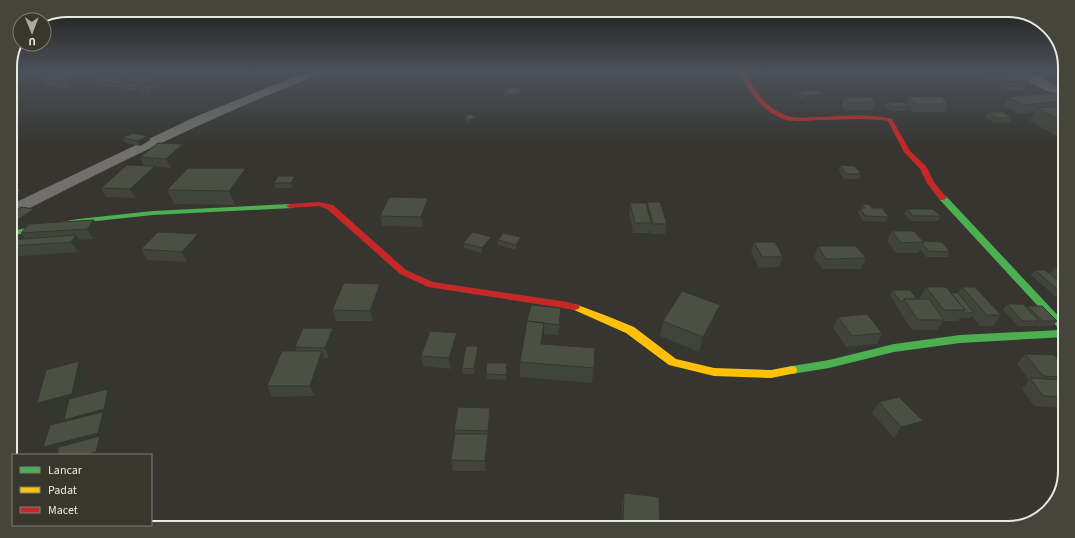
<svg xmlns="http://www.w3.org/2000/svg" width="1075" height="538" viewBox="0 0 1075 538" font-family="'Source Sans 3',sans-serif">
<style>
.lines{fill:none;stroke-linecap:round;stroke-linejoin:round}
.street{fill:#71706c;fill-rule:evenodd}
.fast{fill:#4caf50;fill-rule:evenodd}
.slow{fill:#ffc107;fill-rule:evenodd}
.jam{fill:#c62828;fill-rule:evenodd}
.wall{fill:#40443a}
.shaded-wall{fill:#343730}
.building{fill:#4b4f44;stroke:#343730}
.rim{fill:none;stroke:#e9e9e3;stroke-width:2}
</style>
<rect width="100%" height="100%" fill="#363530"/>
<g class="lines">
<path class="street" d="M309,71H326L324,73C218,113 117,164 16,215L10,216V205L197,116Z
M1014,71H1028L1065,90V99L1034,85Z"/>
<path class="fast" d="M940,196H946L1065,323V337L960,343L894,352L829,368L792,374L788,373L787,370L788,367L792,366L829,360L894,344L960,335L1060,330L940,200L939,198Z
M290,204H293L294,206L293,208L153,215L78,223L10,236V231L78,219L153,211Z"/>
<path class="slow" d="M575,304L607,316L634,327L676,359L714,368L771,370L792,366L796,367L797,370L796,373L771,378L714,376L673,366L669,365L626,333L572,309L570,307L572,305Z"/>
<path class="jam" d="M739,71H745C753,90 767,109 788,116C797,119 809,117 819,117C843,116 868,113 892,119L910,151L926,166L934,182L947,198L943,200H940L927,183L920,169L904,152L888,121C865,117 841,120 817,120C808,121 796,122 787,120C764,114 748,92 739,71Z
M319,202L333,205L406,270L433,282L568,302L578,305L580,307L578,309L575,310L428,287L400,274L327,209L319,206L290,208L286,206L290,204Z"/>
</g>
<path class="wall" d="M65,71H97L80,79L82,82L69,89L45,85L41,77L62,73Z
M457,71H474L475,76L462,78Z
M977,71H1009L1008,74L1032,77L1030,81L1014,82L1006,78L1005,79L984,80L974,76Z
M114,73L137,76L139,75L158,82L163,83L164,87L160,89L155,88L156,91L150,94L141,92L140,90L137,91L121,89V88L99,85L97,81L106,79L105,76L115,75Z
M1000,83L1026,85L1024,90L1004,91L998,87Z
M503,90L523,92V96L510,99L504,95Z
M799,92L821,98L804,100L798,96Z
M909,97L948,104L944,112H913L908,108L907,111H890L884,106L886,102L906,104Z
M1008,97L1065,98V141L1030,121L1035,112L1019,114L1003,105Z
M844,98L876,102L872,111H846L841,106Z
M988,112L1012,118L1010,122L994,123L985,117Z
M465,116L477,123L470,124L465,120Z
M122,138L150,140L140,146L125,143Z
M183,144L187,154L171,168L155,167L159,176L135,198L106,197L101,188L144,166L140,157Z
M840,165L861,174L859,179H844L839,170Z
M296,180L292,188H276L274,183Z
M251,182L235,205L174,204L167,190Z
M428,198L430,208L423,227L382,226L380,216Z
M647,202L667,224L665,234H651L650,228L649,233H633L629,213L630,203L647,207Z
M862,204L872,208L889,217L886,222L863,221L858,213L860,208H861Z
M907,209L941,216L938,221H911L904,214Z
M10,214H37L16,228L10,227Z
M94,220L99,230L93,239L79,240L83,245L78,252L10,257V240L25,239L21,233Z
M892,231L923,241L950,252L948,257H926L920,249L918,253H896L887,241Z
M198,234L202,244L187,262L147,260L141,249Z
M521,237V243L516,250L498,245V240Z
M491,242L482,253L464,248L463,243Z
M754,242L783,257L779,267L759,268L751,252Z
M818,246L866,258L861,269H822L814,257Z
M1065,266V298H1057L1031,275L1035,270L1050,274L1055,267Z
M380,284L382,294L373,321H336L332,310Z
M926,287L951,293H958L962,287L1001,315L993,326H980L972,316L970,318H960L958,321H943L937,330H912L898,309L899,308H898L890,295L892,290L917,299H921L920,298Z
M1007,304L1027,308L1028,306L1057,321L1053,326L1038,327L1036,325L1035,326H1018L1003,310Z
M561,308V318L558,335L544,334L543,344L594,368L592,383L520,377V362L527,321Z
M838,317L882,333L877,344L846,347L833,327Z
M716,320L699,352L660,336L663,321Z
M333,328L336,338L329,358H324L325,361L314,396L272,397L267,386L296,351L295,347Z
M458,344L451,369L423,366L421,356Z
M478,346V352L475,374H463L462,368Z
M1025,354L1065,368V408L1034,406L1022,389L1029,380L1017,364Z
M507,369L506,380L487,379L486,374Z
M879,402L923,421L915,432L894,438L872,413Z
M490,408L491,419L488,442L489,445L486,471H453L451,460L455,435L454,430Z
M624,493L660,528H622V503Z"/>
<path class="shaded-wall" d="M77,71H97L80,79L82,82L69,89L64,81L71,74Z
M475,72V76L462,78V74Z
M136,74L137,77H135L136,79L134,80L132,76Z
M127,77L129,81L121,85L120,84L124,81L123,79Z
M156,78L158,82L154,84L152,80Z
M147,81L148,84L146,83L147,86L145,87L143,83Z
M163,83L164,87L160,89L158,85Z
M140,85L142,88H139L140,90L137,91L135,87Z
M154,87L156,91L150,94L149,90Z
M523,92V96L510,99V95Z
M823,94L821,98L804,100L805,96Z
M476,118L477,123L470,124L469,120Z
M148,136L150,140L140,146L138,141Z
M183,144L187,154L171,168L166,159Z
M155,166L159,176L135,198L130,189Z
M246,168L251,182L235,205L229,191Z
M295,176L296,180L292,188L291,183Z
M22,190L25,195L10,203V196Z
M428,198L430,208L423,227L421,217Z
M34,209L37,214L16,228L13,223Z
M94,220L99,230L93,239L87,229Z
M198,234L202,244L187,262L182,252Z
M76,235L83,245L78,252L71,242Z
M491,237V242L482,253V248Z
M521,237V243L516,250V245Z
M380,284L382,294L373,321L370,311Z
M720,305L716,320L699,352L703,337Z
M561,308V318L558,335L559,325Z
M544,323V338L541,359V344Z
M333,328L336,338L329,358L325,348Z
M457,333L458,344L451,369L449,358Z
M478,346V352L475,374L474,369Z
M322,351L325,361L314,396L310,386Z
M79,361L87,372L80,404L46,414L37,403Z
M507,363V369L506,380V375Z
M108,389L116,399L112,419L110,420L112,422L106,444L108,446L107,455H50L43,447L73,430L64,420Z
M490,408L491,419L489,442L488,431Z
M923,421L915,432L894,438L901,427Z
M488,434L489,445L486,471L485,461Z
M88,525H100L99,528H87Z"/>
<path class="building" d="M65,71H77L71,74H77L64,81L41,77L51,72L62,73Z
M460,71H474L475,72L462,74Z
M985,71H1007L988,72Z
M118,72L136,74L132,76L114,73Z
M1023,72L1032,77L1016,78L1007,74Z
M109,74L127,77L123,79L105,76Z
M139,75L156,78L152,80L135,77Z
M102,78L125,81L120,84L97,81Z
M132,79L147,81L143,83L128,81Z
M150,81L163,83L158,85L146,83Z
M125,82L140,85L135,87L119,85Z
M1019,82L1026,85L1006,86L1000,83Z
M144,85L154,87L149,90L139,88Z
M516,87L523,92L510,95L503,90Z
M816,90L823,94L805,96L799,92Z
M1053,93L1065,98V101L1023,105L1008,97Z
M870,97L876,102L850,103L844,98Z
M909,97H941L948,104H916Z
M886,102H903L909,107H892Z
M1063,106L1065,108V123L1037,108Z
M988,112H1003L1012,118H997Z
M471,114L476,118L469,120L465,116Z
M133,133L148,136L138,141L122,138Z
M158,143L183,144L166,159L140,157Z
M127,165L155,166L130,189L101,188Z
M840,165L855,166L861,174H846Z
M188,168H246L229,191L167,190Z
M278,176H295L291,183H274Z
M12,187L22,190L10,196V188Z
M389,197L428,198L421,217L380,216Z
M647,202H660L667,224H653Z
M630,203H646L651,223H635Z
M862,204H869L872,208H882L889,217L865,216L860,208H865Z
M21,207L34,209L13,223L10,222V214Z
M907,209H933L941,216H913Z
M94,220L87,229L21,233L29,224Z
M892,231H914L924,242L901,243Z
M158,232L198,234L182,252L141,249Z
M473,232L491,237L482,248L463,243Z
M503,233L521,237L516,245L498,240Z
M76,235L71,242L10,246V240Z
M923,241L942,242L950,252L928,251L923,244L924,242Z
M754,242H775L783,257H762Z
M818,246H856L866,258L826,259Z
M1065,266V275L1055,267Z
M1035,270H1045L1065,286V293H1062Z
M344,283L380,284L370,311L332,310Z
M926,287H946L965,310H944Z
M962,287H975L1001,315H987Z
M892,290H910L917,299H904L902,302H901Z
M682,291L720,305L703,337L663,321Z
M951,293H958L974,313H963L965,310Z
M904,299H929L944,320H918Z
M1007,304H1023L1039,321H1022Z
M531,305L561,308L559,325L544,323L527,321Z
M1028,306H1042L1057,321H1042Z
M867,314L882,333L852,336L838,317Z
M527,321L544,323L541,344L595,348L594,368L520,362Z
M303,328H333L325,348L295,347Z
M430,331L457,333L449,358L421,356Z
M466,346H478L474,369L462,368Z
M282,351H322L310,386H267Z
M1025,354L1054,355L1065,368V377L1043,376Z
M79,361L72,394L37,403L46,370Z
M487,363H507L506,375L486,374Z
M1030,378L1065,380V397L1043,396Z
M108,389L104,409L64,420L69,399Z
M899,397L923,421L901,427L879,402Z
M458,407L490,408L488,431L454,430Z
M103,412L98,433L43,447L50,425Z
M455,434H488L485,461L451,460Z
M100,436L96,452L86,455H57L59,447Z
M624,493L659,497L660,528H623Z
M54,525H88L87,528H67Z
M404,526V528H393Z"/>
<linearGradient id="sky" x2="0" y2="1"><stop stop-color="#1e1d1a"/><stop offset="0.49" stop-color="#4c5159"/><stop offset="1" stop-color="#4c5159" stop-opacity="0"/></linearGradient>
<rect width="1075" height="146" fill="url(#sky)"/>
<path d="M0 0H1075V538H0ZM67 17H1008A50 50 0 0 1 1058 67V471A50 50 0 0 1 1008 521H67A50 50 0 0 1 17 471V67A50 50 0 0 1 67 17Z" fill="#46453c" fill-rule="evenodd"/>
<path class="rim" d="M67 17H1008A50 50 0 0 1 1058 67V471A50 50 0 0 1 1008 521H67A50 50 0 0 1 17 471V67A50 50 0 0 1 67 17Z"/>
<rect x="12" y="454" width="140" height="72" fill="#38372e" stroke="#7f7e76"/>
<rect x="20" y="467" width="20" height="6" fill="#4caf50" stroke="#7f7e76"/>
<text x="48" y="474" font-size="12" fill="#e9e9e3">Lancar</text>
<rect x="20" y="487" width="20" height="6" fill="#ffc107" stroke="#7f7e76"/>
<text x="48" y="494" font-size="12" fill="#e9e9e3">Padat</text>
<rect x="20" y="507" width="20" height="6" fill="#c62828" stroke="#7f7e76"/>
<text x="48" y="514" font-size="12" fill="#e9e9e3">Macet</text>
<g transform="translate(32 32) rotate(179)"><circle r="19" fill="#38372e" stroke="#7f7e76"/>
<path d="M0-3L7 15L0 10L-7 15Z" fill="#aaaaa4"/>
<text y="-6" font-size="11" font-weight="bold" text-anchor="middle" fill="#e9e9e3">U</text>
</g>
</svg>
